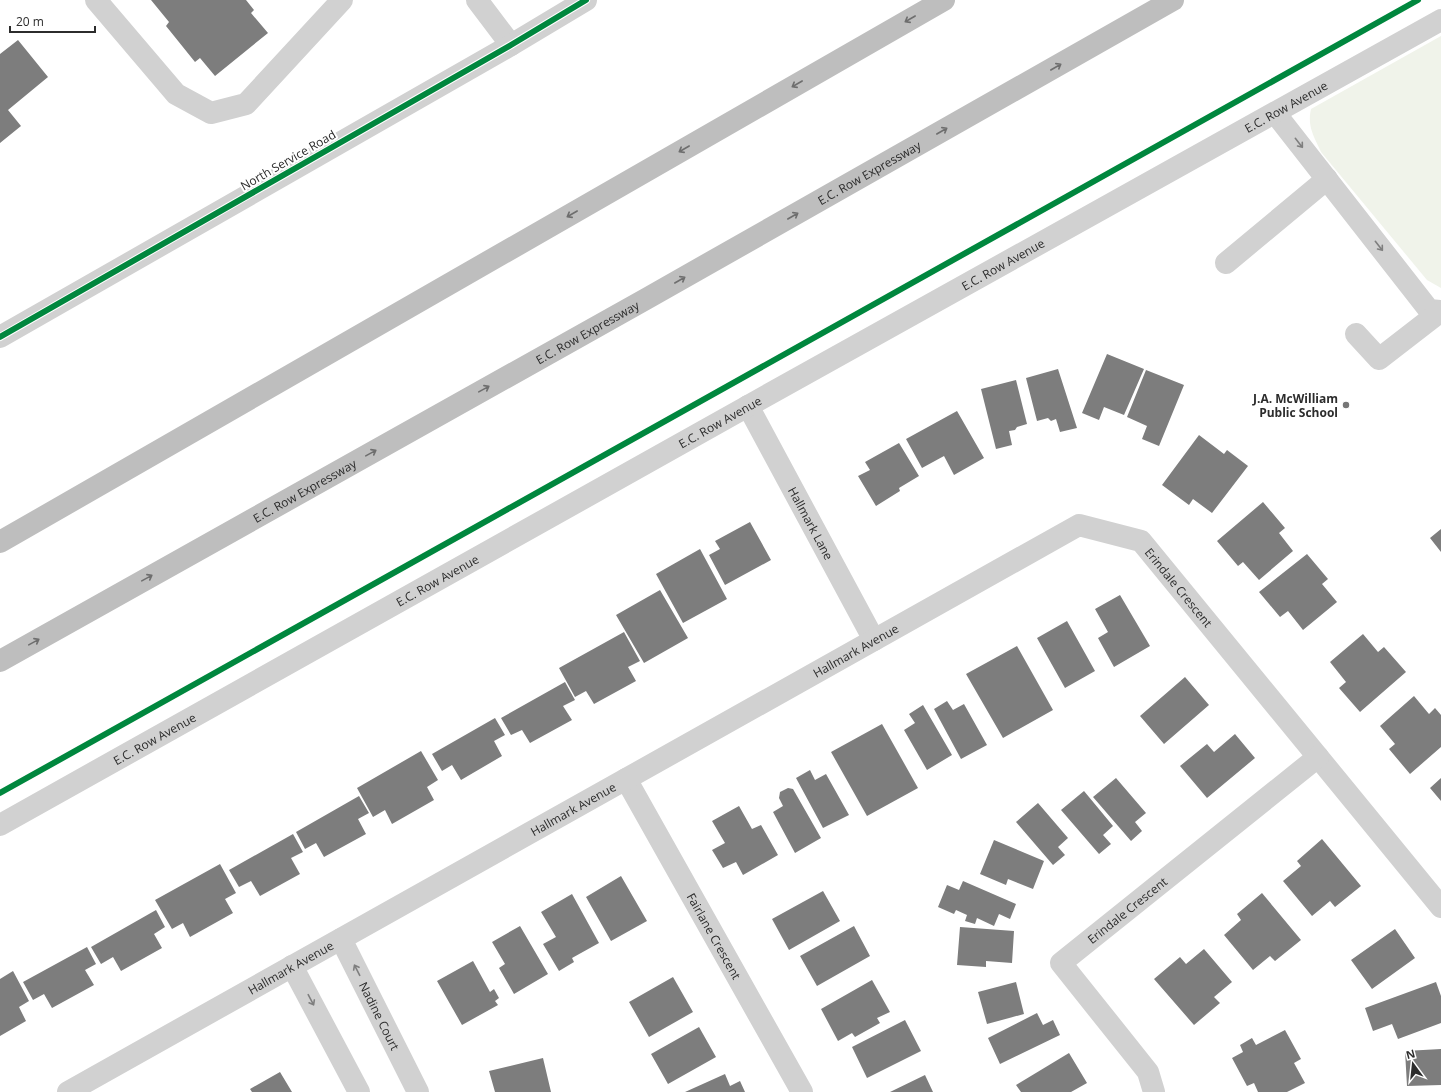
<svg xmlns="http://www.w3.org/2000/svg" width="1441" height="1092" viewBox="0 0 1441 1092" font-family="'Open Sans',sans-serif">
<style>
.green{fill:#f0f3ea}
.building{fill:#7d7d7d}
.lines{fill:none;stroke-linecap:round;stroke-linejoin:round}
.minor{stroke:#d1d1d1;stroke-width:22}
.highway{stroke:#bebebe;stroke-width:22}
.cycleway-casing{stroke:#fff;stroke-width:8}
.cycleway{stroke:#00873e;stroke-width:6}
.oneway{stroke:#6e6e6e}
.oneway2{stroke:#7e7e7e}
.poi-dot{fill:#767676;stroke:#fff;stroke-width:1.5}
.labels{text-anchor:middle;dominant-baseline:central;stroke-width:4;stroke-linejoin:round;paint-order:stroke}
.street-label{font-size:12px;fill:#2c2c2c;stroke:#fff}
.poi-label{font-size:12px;font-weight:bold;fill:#2c2c2c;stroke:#fff;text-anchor:end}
</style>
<rect width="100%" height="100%" fill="#fff"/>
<path class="green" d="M1441,36V288L1427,280L1321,152C1314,136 1307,127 1311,109Z"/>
<path class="building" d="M151,0H246L254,10L251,13L268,33L215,76L200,58L195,62L166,26L169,22Z
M18,40L48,77L8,110L21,126L0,143V54Z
M1107,354L1144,369L1124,415L1104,407L1099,420L1082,413Z
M1058,369L1077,428L1060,432L1056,419L1051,421L1048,418L1037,421L1026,378Z
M1146,370L1184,385L1159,446L1142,439L1147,426L1127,417Z
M1016,380L1027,424L1017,427L1015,430L1009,431L1012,445L996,449L981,389Z
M957,411L984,458L954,475L944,456L922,468L906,439Z
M1199,435L1224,454L1227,450L1248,466L1212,513L1193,499L1189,505L1162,485Z
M899,443L919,476L899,488L900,491L876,506L858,476L870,470L865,462Z
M1263,502L1285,528L1279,533L1293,551L1259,580L1243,562L1238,566L1217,541Z
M750,522L771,560L725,585L709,555L720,549L715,541Z
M1441,529V552L1430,538Z
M700,549L727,599L683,623L656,574Z
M1307,554L1328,579L1322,584L1337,602L1303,630L1288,611L1280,617L1259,592Z
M660,590L688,638L644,663L616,615Z
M1120,595L1150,646L1114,667L1098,638L1108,632L1095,609Z
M1067,621L1095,671L1065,688L1037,638Z
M624,632L640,661L628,667L636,681L594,704L586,691L575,697L559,668Z
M1363,634L1378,652L1384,647L1406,672L1360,712L1339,688L1346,682L1330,662Z
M1017,646L1053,710L1003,738L966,674Z
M1185,677L1209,705L1164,744L1140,716Z
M565,682L575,700L563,706L572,720L530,743L522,730L511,735L501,718Z
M1414,696L1429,714L1435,708L1441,715V747L1410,774L1389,749L1395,744L1380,726Z
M947,701L953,710L964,704L987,745L961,759L934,709Z
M923,705L952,755L927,770L904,730L915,723L909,714Z
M495,718L505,735L494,741L502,756L461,780L452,765L442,771L432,754Z
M882,724L918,788L867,816L831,752Z
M1235,734L1255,758L1207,798L1180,766L1207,744L1214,752Z
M421,751L438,780L427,787L434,800L392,824L385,810L373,817L357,788Z
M810,770L815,780L826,774L849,815L823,828L796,778Z
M1116,778L1146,813L1135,822L1142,831L1131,841L1093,797Z
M1441,778V801L1430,788Z
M788,788L793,789L821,838L795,853L773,812L783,806L779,798L780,792Z
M1084,791L1113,826L1103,835L1111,844L1099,854L1061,810Z
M359,796L369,813L358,819L366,834L324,857L316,843L305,849L296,832Z
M1038,803L1068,838L1058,847L1065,855L1053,865L1016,822Z
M739,806L752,829L761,825L778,855L743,875L736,862L723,868L712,850L725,843L712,821Z
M293,834L303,852L291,858L300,874L260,896L251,881L239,887L229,870Z
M1322,839L1361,886L1335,907L1330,901L1312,916L1283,881L1301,866L1297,861Z
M994,840L1044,861L1033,889L1008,879L1006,885L980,874Z
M220,864L236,893L225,899L233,913L190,937L183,923L172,929L155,900Z
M621,876L647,921L611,941L586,897Z
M963,881L1016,904L1010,919L999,914L994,926L977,918L975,924L965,921L967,915L956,910L954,914L938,907L947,885L959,890Z
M823,891L840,921L789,950L772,919Z
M1262,893L1301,940L1275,961L1270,956L1253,970L1224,935L1241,920L1237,914Z
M572,894L599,943L572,958L574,962L559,971L543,944L556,937L541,912Z
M156,910L165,927L154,934L162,948L121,971L113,957L101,964L91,947Z
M520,926L548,974L514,994L499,968L505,964L492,942Z
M854,926L870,956L817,986L800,956Z
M960,927L1014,931L1012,963L986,961V967L957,965Z
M1395,929L1415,958L1372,989L1351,960Z
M87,947L96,964L85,970L94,985L52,1008L44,994L33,1000L23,982Z
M1204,949L1232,982L1214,997L1220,1003L1194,1025L1154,979L1180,957L1186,964Z
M473,961L490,992L494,989L499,998L495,1001L498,1005L462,1025L437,981Z
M13,971L29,1001L19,1007L26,1021L0,1036V979Z
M673,977L693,1012L649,1037L629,1002Z
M872,980L890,1012L877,1018L880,1023L855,1037L852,1033L838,1041L821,1009Z
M1016,982L1024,1014L987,1024L978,992Z
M1436,982L1441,996V1023L1398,1039L1392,1024L1373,1031L1365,1008Z
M1037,1013L1043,1025L1053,1020L1060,1035L1000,1064L988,1038Z
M905,1020L921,1051L867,1078L852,1047Z
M699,1027L716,1057L668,1084L651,1054Z
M1285,1030L1301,1059L1294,1063L1305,1083L1287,1092H1258L1254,1083L1247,1086L1232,1058L1243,1052L1240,1045L1252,1038L1256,1045Z
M1441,1049V1085L1407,1086L1405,1051Z
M1069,1053L1087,1083L1071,1092H1021L1016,1085Z
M543,1058L551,1092H495L489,1071Z
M280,1072L292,1092H252L250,1089Z
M725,1074L730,1086L740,1081L745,1092H685Z
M925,1075L933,1092H890Z"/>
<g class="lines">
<g class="minor">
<path d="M96,0L176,94L211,113L246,104L342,0"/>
<path d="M477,0L511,45"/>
<path d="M1275,113L1429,310L1441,311"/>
<path d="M1226,263L1327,179"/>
<path d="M1356,334L1379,359L1441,311"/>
<path d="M0,337L511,45L586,0"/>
<path id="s1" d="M748,406L874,640"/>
<path id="s2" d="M626,779L802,1092"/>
<path id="s3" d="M0,825L748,406L1441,20"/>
<path id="s4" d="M341,939L418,1092"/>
<path d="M292,966L359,1092"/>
<path id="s5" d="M68,1092L1079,525L1141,541L1441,907"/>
<path id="s6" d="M1154,1092L1148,1072L1061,963L1318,757"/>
</g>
<g class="highway">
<path d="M0,542L944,0"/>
<path id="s7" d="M0,661L646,299L1173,0"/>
</g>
<defs>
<path id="cycleway" d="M0,337L511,45L586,0
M0,793L1418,0"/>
</defs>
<use href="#cycleway" class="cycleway-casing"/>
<use href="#cycleway" class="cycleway"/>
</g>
<defs><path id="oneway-shaft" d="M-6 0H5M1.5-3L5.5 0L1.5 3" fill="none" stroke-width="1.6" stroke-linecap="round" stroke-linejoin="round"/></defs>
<g class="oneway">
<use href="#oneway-shaft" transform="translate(910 19) rotate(150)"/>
<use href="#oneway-shaft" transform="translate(1056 67) rotate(-30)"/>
<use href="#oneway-shaft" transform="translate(797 84) rotate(150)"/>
<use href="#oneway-shaft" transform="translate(942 131) rotate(-30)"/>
<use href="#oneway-shaft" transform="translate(684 149) rotate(150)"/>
<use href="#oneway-shaft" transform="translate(572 214) rotate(150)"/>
<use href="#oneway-shaft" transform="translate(793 216) rotate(-30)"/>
<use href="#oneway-shaft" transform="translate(680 280) rotate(-30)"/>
<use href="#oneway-shaft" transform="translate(484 389) rotate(-29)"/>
<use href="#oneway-shaft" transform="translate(371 453) rotate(-29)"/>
<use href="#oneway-shaft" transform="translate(147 578) rotate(-29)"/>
<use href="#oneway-shaft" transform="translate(34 642) rotate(-29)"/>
</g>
<g class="oneway2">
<use href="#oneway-shaft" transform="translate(1299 143) rotate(52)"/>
<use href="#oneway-shaft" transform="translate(1379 246) rotate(52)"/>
<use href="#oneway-shaft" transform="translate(357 970) rotate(-117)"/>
<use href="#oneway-shaft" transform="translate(311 1000) rotate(62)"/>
</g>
<circle class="poi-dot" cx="1346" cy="405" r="4"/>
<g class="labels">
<g class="street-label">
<text stroke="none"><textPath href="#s3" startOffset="1473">E.C. Row Avenue</textPath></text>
<text transform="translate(288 160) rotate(-30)">North Service Road</text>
<text stroke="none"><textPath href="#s7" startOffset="997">E.C. Row Expressway</textPath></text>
<text stroke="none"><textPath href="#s3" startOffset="1149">E.C. Row Avenue</textPath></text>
<text stroke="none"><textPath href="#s7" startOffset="673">E.C. Row Expressway</textPath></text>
<text stroke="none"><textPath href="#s3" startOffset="825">E.C. Row Avenue</textPath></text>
<text stroke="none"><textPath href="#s7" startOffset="349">E.C. Row Expressway</textPath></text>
<text stroke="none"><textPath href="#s1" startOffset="133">Hallmark Lane</textPath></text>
<text stroke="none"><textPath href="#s3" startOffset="501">E.C. Row Avenue</textPath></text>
<text stroke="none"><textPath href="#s5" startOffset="1283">Erindale Crescent</textPath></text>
<text stroke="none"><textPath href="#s5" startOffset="903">Hallmark Avenue</textPath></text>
<text stroke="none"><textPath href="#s3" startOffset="177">E.C. Row Avenue</textPath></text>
<text stroke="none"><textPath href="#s5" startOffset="579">Hallmark Avenue</textPath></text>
<text stroke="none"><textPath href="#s6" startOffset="245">Erindale Crescent</textPath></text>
<text stroke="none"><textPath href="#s2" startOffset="180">Fairlane Crescent</textPath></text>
<text stroke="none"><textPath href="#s5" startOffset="255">Hallmark Avenue</textPath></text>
<text stroke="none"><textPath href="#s4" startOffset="86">Nadine Court</textPath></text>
</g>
<g class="poi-label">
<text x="1338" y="398">J.A. McWilliam<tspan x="1338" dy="14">Public School</tspan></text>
</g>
</g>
<g transform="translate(1413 1064) rotate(345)" stroke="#ffffff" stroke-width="3" paint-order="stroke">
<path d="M0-3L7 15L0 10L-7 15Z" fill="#2c2c2c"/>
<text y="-6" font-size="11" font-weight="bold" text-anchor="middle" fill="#2c2c2c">N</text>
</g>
<path d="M10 26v6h85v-6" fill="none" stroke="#2c2c2c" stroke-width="2"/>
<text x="16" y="26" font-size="12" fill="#2c2c2c" stroke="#ffffff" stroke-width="3" paint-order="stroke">20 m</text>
</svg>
